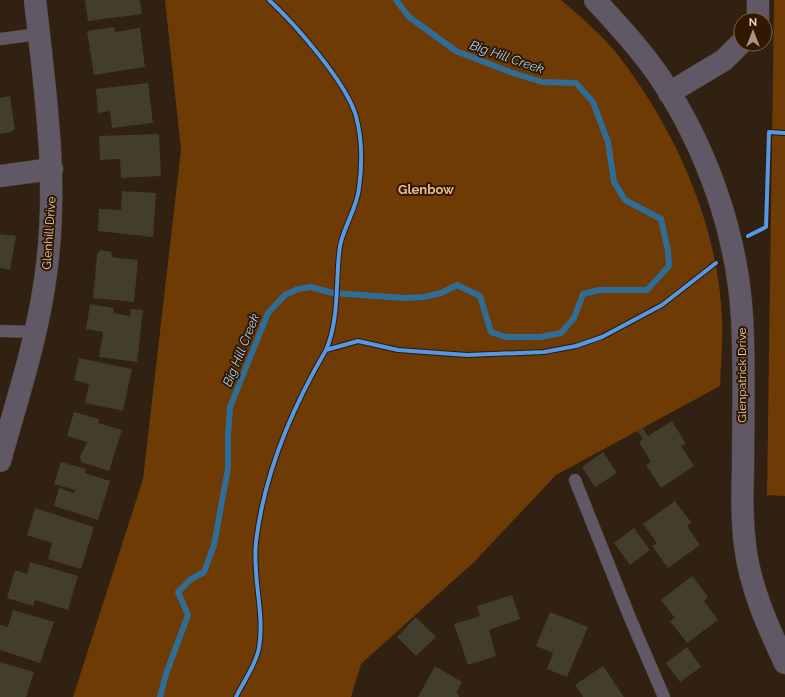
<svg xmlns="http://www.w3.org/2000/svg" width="785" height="697" viewBox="0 0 785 697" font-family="Raleway,sans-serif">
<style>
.green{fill:#6d3b03}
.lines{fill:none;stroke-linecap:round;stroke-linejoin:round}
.stream{stroke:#306d96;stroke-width:6}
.building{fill:#433d2e}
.service-casing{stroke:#4b3d31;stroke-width:13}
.minor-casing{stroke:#4b3d31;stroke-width:23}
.service{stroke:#605864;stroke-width:12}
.minor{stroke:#605864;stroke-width:22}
.cycleway-casing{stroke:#331800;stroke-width:6}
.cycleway{stroke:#5399e6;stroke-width:4}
.labels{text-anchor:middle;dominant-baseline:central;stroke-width:4;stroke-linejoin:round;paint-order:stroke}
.street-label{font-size:12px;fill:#e9d2bf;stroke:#331800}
.water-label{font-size:13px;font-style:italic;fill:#9ed3fa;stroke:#331800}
.neighbourhood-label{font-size:13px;font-weight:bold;fill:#e7ba95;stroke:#331800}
</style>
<rect width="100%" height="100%" fill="#302113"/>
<path class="green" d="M165,0H561C581,17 602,35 618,55C675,129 717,222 722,316C723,339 721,363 720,386L556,475L474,562L361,664L351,697H73L143,479L181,150Z
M774,0H785V496L767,495Z"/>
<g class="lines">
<path class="stream" d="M160,697L166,674L188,615L178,592L191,579L204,572L214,545L228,468V436L230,407L268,313L285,295L298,289L311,287L333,293L405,298L424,297L441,293L457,285L480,296L491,332L505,337H540L561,333L574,318L583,294L599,290H647L669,266L668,251L661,219L625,200L614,182L608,142L593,102L576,83L542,82L510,72L456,51L409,17L396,0"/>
</g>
<path class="building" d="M85,0H140L142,14L88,21Z
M114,27L115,32L140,28L145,67L94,75L87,31Z
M148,83L153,123L112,128L110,111L98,113L96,89Z
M10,96L15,130H12V132L0,134V98Z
M159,134L161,176L121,178L120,159L100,160L99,136Z
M122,191L156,193L153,237L98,231L99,209L121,210Z
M0,234L16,236L10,270L0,268Z
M100,250L112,252L111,257L138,260L134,302L93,298L97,255Z
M90,304L114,308L113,313L130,316L131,309L143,310L137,362L99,357L103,332L86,329Z
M79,358L132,369L123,411L85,403L89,384L74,380Z
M74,412L99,419L98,423L122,430L109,471L81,462L80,457L87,442L67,436Z
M672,421L686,444L681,446L694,466L661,488L646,465L651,462L639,442L643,439L637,430L642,427L648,436Z
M603,452L617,473L595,487L582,467Z
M61,462L86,469L85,473L110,481L98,520L54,506L59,488L74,493L75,490L54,484Z
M675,501L691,522L687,526L700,545L668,568L652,546L657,543L643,524Z
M35,508L94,527L81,569L48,559L52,543L27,535Z
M634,528L650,550L630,565L614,543Z
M30,562L78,576L68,610L35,600L33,606L7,598L15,570L27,574Z
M692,576L708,597L704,601L718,620L687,643L670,621L675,618L661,600Z
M512,595L520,619L489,630L496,656L468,665L454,624L480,616L477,606Z
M13,610L54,622L40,663L0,650V625L8,627Z
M550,612L588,627L567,677L547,669L553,653L536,646Z
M416,617L436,637L416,656L397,637Z
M687,647L701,667L680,682L666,663Z
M0,662L34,672L26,697H0Z
M435,666L462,682L456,693L459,694V697H418Z
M603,666L624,697H583L575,685Z"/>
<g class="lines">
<defs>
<path id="service" d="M0,39L39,34
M0,331L35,332
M575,480L630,618L664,697"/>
<path id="minor" d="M595,0C618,25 642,51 661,79C707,149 737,233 742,317C745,368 743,419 743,470C742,495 742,520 745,545C750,587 767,625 785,663
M758,0V20
M669,93L724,60L741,43
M0,176L52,169
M0,461C16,403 35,346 44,287C60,190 46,97 35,0"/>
</defs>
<use href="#service" class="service-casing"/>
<use href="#minor" class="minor-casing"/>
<use href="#service" class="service"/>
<use href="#minor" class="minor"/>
<defs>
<path id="cycleway" d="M269,0C295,24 346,82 356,116C362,138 362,166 359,188C357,208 344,226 340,246C335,280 340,318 326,350L358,341L398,350L467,355L544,352L576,346L602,337L662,305L716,263
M748,236L766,227L769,132L785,133
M236,697C243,682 256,665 259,648C265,613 252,577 256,542C264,475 292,408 326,350"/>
</defs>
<use href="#cycleway" class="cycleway-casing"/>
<use href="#cycleway" class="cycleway"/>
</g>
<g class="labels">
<g class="street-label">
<text transform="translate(49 233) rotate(-86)">Glenhill Drive</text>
<text transform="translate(742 375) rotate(-90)">Glenpatrick Drive</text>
</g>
<g class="water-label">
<text transform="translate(507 57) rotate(19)">Big Hill Creek</text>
<text transform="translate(241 350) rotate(-68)">Big Hill Creek</text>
</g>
<g class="neighbourhood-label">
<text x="426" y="189">Glenbow</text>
</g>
</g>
<g transform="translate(753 32)"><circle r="19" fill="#331800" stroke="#7c624c"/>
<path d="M0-3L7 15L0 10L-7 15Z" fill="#a89483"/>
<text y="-6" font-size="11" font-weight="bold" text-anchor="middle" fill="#e9d2bf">N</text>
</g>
</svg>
